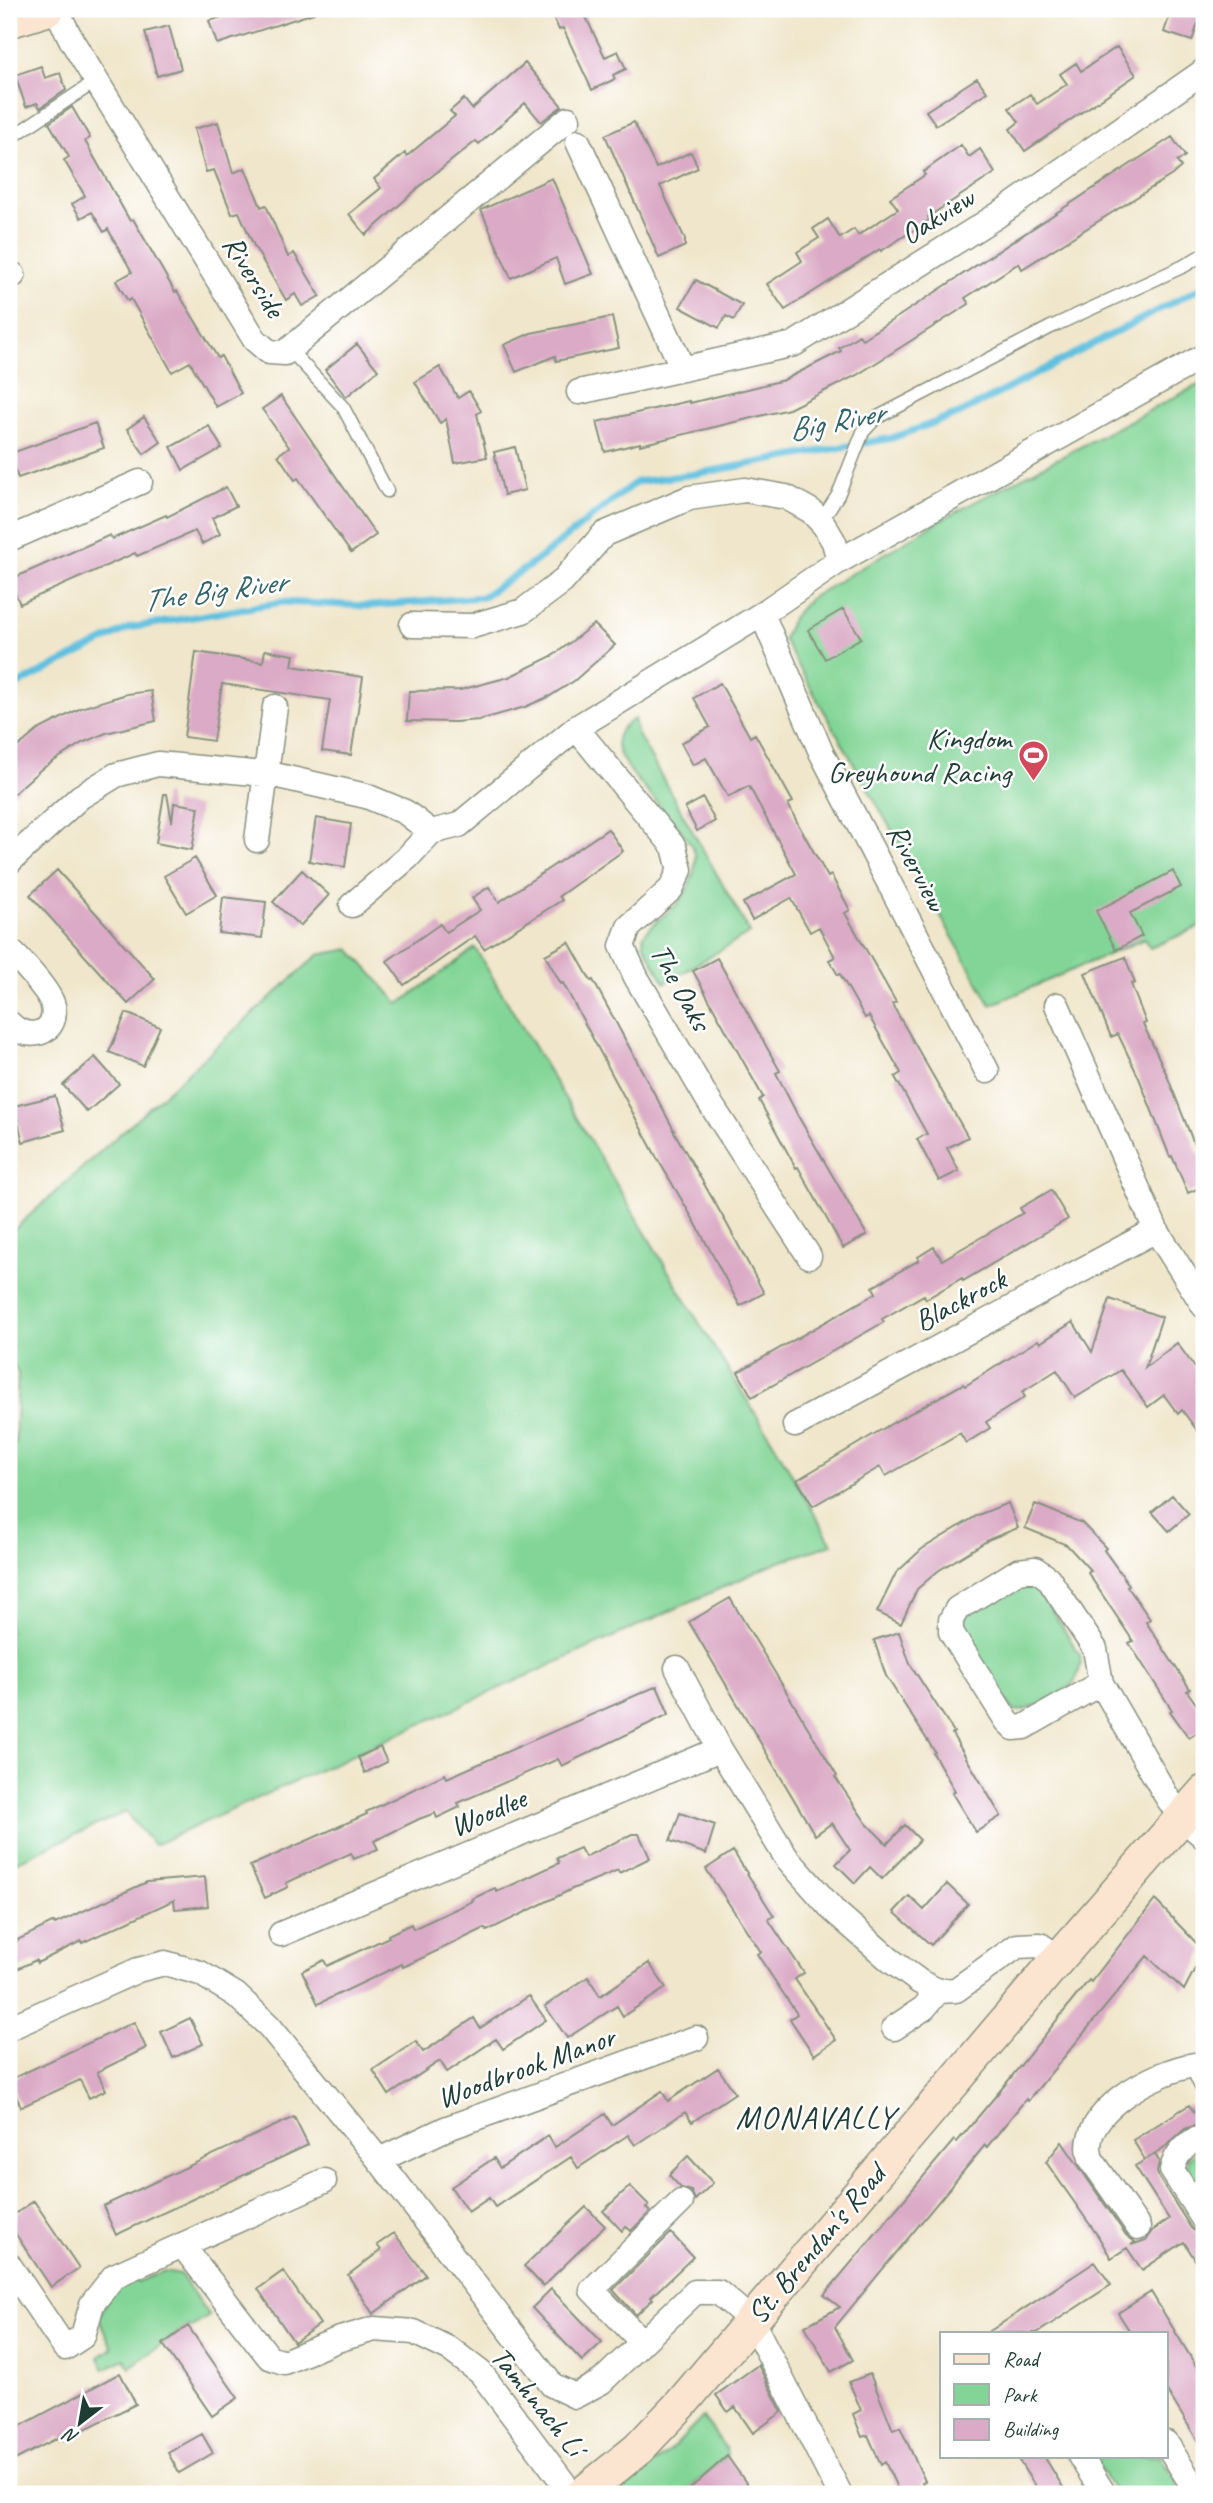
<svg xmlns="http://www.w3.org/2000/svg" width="1213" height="2503" viewBox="0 0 1213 2503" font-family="Caveat,sans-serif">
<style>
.green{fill:#83d597;stroke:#518966;stroke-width:2}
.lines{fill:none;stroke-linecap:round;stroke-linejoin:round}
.stream{stroke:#61c0df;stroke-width:7}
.building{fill:#dbaac6}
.service-casing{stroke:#889280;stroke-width:15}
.minor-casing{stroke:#889280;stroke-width:27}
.secondary-casing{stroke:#889280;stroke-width:36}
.service{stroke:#fff;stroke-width:12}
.minor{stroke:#fff;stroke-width:24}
.secondary{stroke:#fce5d0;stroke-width:33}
.labels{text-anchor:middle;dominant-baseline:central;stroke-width:5;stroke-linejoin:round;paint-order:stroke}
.street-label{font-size:30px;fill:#1f3d34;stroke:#fff}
.poi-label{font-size:30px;fill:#1f3d34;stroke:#fff;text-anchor:end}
.water-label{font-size:32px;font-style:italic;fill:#336467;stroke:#fff}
.neighbourhood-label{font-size:32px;letter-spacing:2px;fill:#1f3d34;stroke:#fff}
</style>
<rect width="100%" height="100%" fill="#fff"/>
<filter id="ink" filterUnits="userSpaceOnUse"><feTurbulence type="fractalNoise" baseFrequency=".0143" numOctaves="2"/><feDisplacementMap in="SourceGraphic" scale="14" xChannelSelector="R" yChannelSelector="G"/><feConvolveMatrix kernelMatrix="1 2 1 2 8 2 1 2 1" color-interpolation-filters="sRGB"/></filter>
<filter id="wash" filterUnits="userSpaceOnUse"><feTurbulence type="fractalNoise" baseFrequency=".00686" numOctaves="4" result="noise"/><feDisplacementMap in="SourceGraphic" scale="28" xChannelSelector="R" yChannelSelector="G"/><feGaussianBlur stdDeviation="1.57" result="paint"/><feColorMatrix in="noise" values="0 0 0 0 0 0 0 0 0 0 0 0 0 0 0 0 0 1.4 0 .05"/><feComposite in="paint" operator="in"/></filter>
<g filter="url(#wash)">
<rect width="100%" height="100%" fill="#f0e6cb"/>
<path class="green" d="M1204,382V925L1150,948L1144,939L991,1005L783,639L793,617L809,599L946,517Z
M634,719L638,735L750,933L665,983L644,945L643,936C663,910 682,912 693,874C695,869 696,859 695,853C685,823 611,766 617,739C619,729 626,724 634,719Z
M475,948L707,1336L775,1445L832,1544L776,1563L154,1845L125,1812L9,1865V1451L15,1444L18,1374L9,1357V1234L318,955L350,949L399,1004Z
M1028,1583L1039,1590L1080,1655C1082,1662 1079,1675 1074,1682C1065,1694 1028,1712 1014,1711L959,1633L961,1622L966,1615L1020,1584Z
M1204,2147V2210L1183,2176L1189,2157Z
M164,2271L180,2274L209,2316L192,2327L188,2326L130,2367L125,2359L104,2369L99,2357L112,2348L99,2319C108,2294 111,2289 135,2278L138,2282Z
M703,2417L726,2449L727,2456L684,2494H619L674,2447Z
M1092,2456H1160L1184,2494H1116Z"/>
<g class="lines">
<path class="stream" d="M9,689L129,628L282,602L369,606L482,597L535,562L636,482L695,474L892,438L961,413L1204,286"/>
</g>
<g id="blocks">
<path class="building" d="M248,9H313L314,13L217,44L209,21Z
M550,9H582L605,57L618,51L626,69L613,75L615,79L592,90L563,28L559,30Z
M1172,9H1203L1192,41L1164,32Z
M169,26L181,69L157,76L145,32Z
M1117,47L1136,75L1025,151L1010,129L1019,122L1009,108L1030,94L1037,104L1067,84L1060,74L1076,63L1081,71Z
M525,63L562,106L541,122L525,103L479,144L476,141L427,180L366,235L349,214L381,188L374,179L405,153L407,156L455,116L450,111L464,99L472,109Z
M41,66L45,78L60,73L66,90L40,108L37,103L26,107L15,75Z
M977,78L987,92L936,125L926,111Z
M72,107L90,138L85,141L130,221L133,219L175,292L177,291L218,358L221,356L241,393L216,407L190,362L172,372L131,299L128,301L116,281L132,272L108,229L104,232L92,212L81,218L72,204L85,196L64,160L69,157L49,123Z
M218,122L233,173L245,168L261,207L266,205L288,257L294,253L320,296L302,306L295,294L286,300L254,246L239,212L232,214L214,170L206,172L194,129Z
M634,122L656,168L691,152L698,168L660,186L685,239V246L659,258L605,135Z
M1172,137L1185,156L1177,162L1181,167L1172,175L1022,269L1019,263L965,298L969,304L857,375L789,409L640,445V443L605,452L597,422L689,401L690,403L784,380L841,351L839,348L859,335L862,339L899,316Z
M961,145L969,157L980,149L995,173L928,217L929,220L881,251L880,249L785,310L767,284L802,261L797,252L819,238L813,229L828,219L840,238L854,229L858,235L898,209L890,198L925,175L923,172Z
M552,178L593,274L565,284L556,258L511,278L481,210Z
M696,280L742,305L734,320L726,316L719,328L680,307Z
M612,317L619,348L556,361L555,356L516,372L504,345L531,333Z
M357,344L378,370L346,397L325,370Z
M440,367L458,398L469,391L481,411L477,414L487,457L455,463L446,419L440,423L415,382Z
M281,396L376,535L351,553L298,478L295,480L278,455L289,447L262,409Z
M144,417L161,442L144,454L127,429Z
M95,423L104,448L18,478L9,454Z
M209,426L222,448L183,470L171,447Z
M515,447L525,490L504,495L494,452Z
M226,487L236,506L212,518L220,534L202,544L195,531L137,556L135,553L20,604L9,580L110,535L112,539L166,515L167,517Z
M843,609L861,638L825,659L808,630Z
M594,624L615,645L574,681L550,696L525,707L479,720L455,722L407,721L409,691L460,690L509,677L554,655Z
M265,650L294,655L292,666L363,677L351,755L322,751L330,700L222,684L213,741L184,737L196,652L263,662Z
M720,683L750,737L755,734L783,784L793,802L788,804L798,824L828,877L831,875L850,910L845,913L896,1002L892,1004L968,1137L947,1148L959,1171L939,1181L917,1139L927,1134L895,1077L901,1073L869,1016L865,1018L840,974L838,975L829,960L835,957L819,927L810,932L791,898L752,920L743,903L796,874L749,786L728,797L706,758L693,765L681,743L710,727L694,698Z
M151,691L156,721L106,733L82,743L40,770L9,798V754L38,730L81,708L127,694Z
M164,794H167L172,822L174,803L199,807L192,850L156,843Z
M703,798L715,821L697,831L685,808Z
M316,818L351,824L345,867L309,861Z
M608,829L623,851L559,896L562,900L484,949L475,936L404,985L387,961L440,924L446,932L480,910L472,898L489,887L499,902Z
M195,858L217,895L186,913L164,876Z
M57,870L155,979L128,1004L30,895Z
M302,870L329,895L300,926L273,902Z
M1173,871L1181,887L1130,913L1142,936L1116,950L1096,911Z
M223,897L266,902L262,938L219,933Z
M569,942L591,981L593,980L674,1130H673L727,1224L764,1293L740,1306L696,1224L657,1158L563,983L561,984L545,955Z
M1125,957L1135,983L1131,984L1146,1023L1143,1024L1166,1073L1198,1154L1204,1151V1186L1188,1193L1172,1156L1170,1157L1139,1078L1118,1034L1111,1037L1085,973Z
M717,958L780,1071L776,1073L798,1116L867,1235L843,1248L798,1167L796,1168L759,1100L763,1097L693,971Z
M126,1013L160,1027L143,1066L109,1052Z
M95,1057L119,1084L87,1112L63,1085Z
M55,1096L65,1130L23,1142L14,1106Z
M1051,1190L1068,1219L963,1281L962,1278L926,1299L924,1295L882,1319L884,1322L752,1397L738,1372L876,1293L873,1287L919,1260L918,1257L934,1247L942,1260L1023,1213L1020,1208Z
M1110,1299L1162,1317L1145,1368L1177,1343L1204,1380V1440L1182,1410L1178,1414L1164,1395L1148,1407L1121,1370L1075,1398L1057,1370L1022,1392L1025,1397L986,1422L990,1428L966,1443L960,1433L886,1476L880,1467L813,1506L797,1480L896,1421L963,1384L965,1386L1038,1340L1040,1343L1073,1322L1092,1352Z
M1172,1495L1189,1514L1169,1531L1152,1512Z
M1008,1503L1018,1528L990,1539L938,1571L917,1589L901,1624L877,1612L896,1573L922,1549L978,1515Z
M1035,1504L1082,1523L1106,1548L1104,1550L1129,1585L1127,1586L1150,1619L1146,1622L1190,1689L1187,1691L1204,1715V1728L1189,1738L1170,1711L1172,1710L1129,1643L1133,1641L1088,1573L1091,1571L1067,1545L1025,1528Z
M730,1598L837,1776L835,1777L867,1824L887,1844L905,1825L920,1840L882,1879L870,1867L855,1883L836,1864L850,1850L832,1823L815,1835L689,1622Z
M899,1632L910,1664L954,1732L952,1734L1001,1816L976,1832L952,1793L955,1791L933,1753L935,1752L886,1676L874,1640Z
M657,1686L669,1714L562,1766L558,1759L458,1803L460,1807L437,1818L435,1813L419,1819L374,1841L378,1849L354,1859L351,1853L286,1883L288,1887L265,1898L250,1866L367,1814L366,1812L445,1774L447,1778Z
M380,1747L387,1762L365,1773L358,1757Z
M680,1813L715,1825L706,1854L670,1841Z
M632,1834H639L650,1858L619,1873L618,1870L572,1889L487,1931L485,1928L403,1967L402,1964L318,2004L302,1971L324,1960L327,1966L389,1937L388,1935L411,1924L413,1929L473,1901L472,1899L495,1888L497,1892L559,1863L557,1858L580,1848L585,1857Z
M733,1851L774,1916L768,1919L804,1973L795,1979L836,2040L814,2055L790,2019L797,2014L757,1954L761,1952L706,1869Z
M205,1877L208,1906L175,1909L174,1900L82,1943L81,1941L37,1963L36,1960L9,1973V1944L54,1922L55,1924L147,1882Z
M947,1884L968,1904L931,1945L894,1912L909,1896L924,1910Z
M1155,1900L1204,1951L1184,1990L1147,1956L1028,2101L1026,2099L987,2147L985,2145L835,2327L853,2360L831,2372L805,2326L840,2307L824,2295L954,2140L957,2142L1004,2086L1089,1980L1091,1982Z
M649,1963L666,1988L623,2016L617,2006L567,2038L545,2006L588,1977L600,1996Z
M529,1996L546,2020L503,2049L496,2039L447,2072L440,2061L389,2095L373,2070L416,2041L423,2052L474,2018L480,2028Z
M190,2018L203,2044L173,2058L161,2032Z
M134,2022L146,2048L97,2072L106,2090L89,2098L80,2080L21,2107L9,2080Z
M718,2068L735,2093L692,2122L685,2112L635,2145L628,2135L578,2168L571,2157L495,2207L489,2198L468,2212L451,2187L494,2158L500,2168L548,2136L555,2147L605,2114L612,2125L662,2091L668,2101Z
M1189,2105L1202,2123L1185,2129L1166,2146L1145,2160L1133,2140Z
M294,2117L308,2145L116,2235L103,2206Z
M1062,2142L1126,2235L1135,2242L1131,2245L1146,2240L1152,2231L1169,2219L1135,2166L1155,2154L1159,2161L1157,2172L1159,2178L1191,2228L1197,2233L1204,2235V2274L1184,2242L1142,2270L1127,2248L1111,2258L1098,2236L1046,2162Z
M688,2156L713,2183L695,2200L691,2191L681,2188L669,2175Z
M630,2186L649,2205L646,2208L650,2212L631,2231L626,2226L622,2231L603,2211Z
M34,2201L79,2268L51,2287L9,2224V2218Z
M586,2207L605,2226L543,2286L524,2266Z
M394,2233L426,2275L373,2314L348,2275L381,2250L377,2245Z
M671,2233L693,2257L651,2297L653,2299L636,2315L613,2290Z
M1095,2262L1111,2285L1037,2333H987Z
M283,2271L320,2324L294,2342L258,2289Z
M551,2289L602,2342L582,2361L532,2308Z
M1151,2292L1204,2379V2451L1166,2389V2333H1131L1118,2313Z
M188,2326L238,2398L212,2416L163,2344Z
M758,2365L782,2412L753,2433L735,2407L728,2412L716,2395Z
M120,2373L136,2404L63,2440L61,2436L9,2463V2432Z
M870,2374L893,2430L900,2427L925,2481L922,2482L927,2494H900L885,2462L881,2465L868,2435L862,2437L853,2414L861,2410L849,2382Z
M202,2434L213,2453L179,2473L168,2453Z
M727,2456L754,2494H684Z
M1016,2456H1044L1067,2494H1040Z"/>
</g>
</g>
<g filter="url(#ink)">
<use href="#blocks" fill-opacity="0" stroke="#889280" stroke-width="2"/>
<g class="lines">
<defs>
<path id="service" d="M9,139L96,81
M290,350L343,407L387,491
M821,521L838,495L863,432L876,418L1051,327L1184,266L1204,254
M1204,2054C1187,2065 1196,2078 1204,2092"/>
<path id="minor" d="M56,9L72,41L255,340L269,352L285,353L568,119
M578,142L683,369
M9,277L13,275
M579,392L794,344L998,215L1204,71
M9,539L140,482
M762,614L821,752L987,1071
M412,625L472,626L523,611L562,582L604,534L689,498L745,490L786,497L811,511L824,525L834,542L839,561
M576,728L674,847L680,870L671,889L629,927L622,946L636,977L708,1100L809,1256
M257,840L275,707
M9,862L80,797L116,775L158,764L274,775L366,796L405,812L431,832L459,825L576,728L762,614L839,561L1204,356
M352,905L407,858L431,832
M9,950C19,958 51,993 53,1006C59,1035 26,1042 9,1023
M1057,1005L1156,1230L1204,1306
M795,1425L1156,1230
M677,1668L720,1749L786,1857L833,1910L890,1960L920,1982L938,1991L956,1990L1017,1946L1040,1945L1059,1958
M1101,1683L1024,1727L1014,1728L1007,1721L951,1632V1620L957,1609L1018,1571L1035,1569L1048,1578L1095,1649L1101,1683L1167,1797L1181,1817L1204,1837
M281,1934L720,1749
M9,2028L138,1970L165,1963L200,1973L236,1995L269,2026L379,2160L552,2385L575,2396L601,2382L695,2292H718L752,2321L840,2494
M894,2028L924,2008L938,1991
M1204,2138C1188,2139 1175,2155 1172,2170L1204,2220
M379,2160L445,2129L696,2038
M1138,2227L1091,2159C1076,2112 1156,2071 1194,2065
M182,2245L269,2357L284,2362L337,2340L374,2329L414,2332L451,2350L481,2373L572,2494
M9,2265L65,2348L83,2336L92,2304L114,2276L324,2181
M642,2342L592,2290L681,2202
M1166,2443L1198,2494
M1080,2456L1104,2494"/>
<path id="secondary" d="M9,21L48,9
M582,2494L638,2449L681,2404L1059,1958L1204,1792"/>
</defs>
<use href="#service" class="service-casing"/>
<use href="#minor" class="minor-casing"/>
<use href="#secondary" class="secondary-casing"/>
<use href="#service" class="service"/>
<use href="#minor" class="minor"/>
<use href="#secondary" class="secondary"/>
</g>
</g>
<defs>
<symbol id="stadium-pin" viewBox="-11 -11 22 30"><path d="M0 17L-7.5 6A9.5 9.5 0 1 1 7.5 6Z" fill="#d1495b" stroke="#fff"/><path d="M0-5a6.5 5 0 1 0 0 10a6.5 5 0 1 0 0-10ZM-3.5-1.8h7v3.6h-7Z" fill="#fff"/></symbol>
</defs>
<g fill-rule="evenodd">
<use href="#stadium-pin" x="1016" y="738" width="35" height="47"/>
</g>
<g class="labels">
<g class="street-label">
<text transform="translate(937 216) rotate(-32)">Oakview</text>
<text transform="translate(254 276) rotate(58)">Riverside</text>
<text transform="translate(917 867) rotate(62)">Riverview</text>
<text transform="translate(681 987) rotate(61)">The Oaks</text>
<text transform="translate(960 1300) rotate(-28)">Blackrock</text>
<text transform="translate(488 1812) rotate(-23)">Woodlee</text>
<text transform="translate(526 2067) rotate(-20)">Woodbrook Manor</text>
<text transform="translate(816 2244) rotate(-50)">St. Brendan's Road</text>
<text transform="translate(538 2401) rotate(51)">Tamhnach Lí</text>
</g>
<g class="poi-label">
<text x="1011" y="738">Kingdom<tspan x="1011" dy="34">Greyhound Racing</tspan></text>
</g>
<g class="water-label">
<text transform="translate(836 421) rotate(-11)">Big River</text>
<text transform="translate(214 591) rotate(-8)">The Big River</text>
</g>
<g class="neighbourhood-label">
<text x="816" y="2117">MONAVALLY</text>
</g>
</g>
<rect width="1213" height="2503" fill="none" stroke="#fff" stroke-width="35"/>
<rect x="940" y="2332" width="228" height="126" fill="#ffffff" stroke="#a5b1ae" stroke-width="2"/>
<rect x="954" y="2354" width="35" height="10" fill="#fce5d0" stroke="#a5b1ae" stroke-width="2"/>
<text x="1003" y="2366" font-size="21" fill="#1f3d34">Road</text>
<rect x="954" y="2384" width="35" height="21" fill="#83d597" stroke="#a5b1ae" stroke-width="2"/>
<text x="1003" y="2402" font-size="21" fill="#1f3d34">Park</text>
<rect x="954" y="2419" width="35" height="21" fill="#dbaac6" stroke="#a5b1ae" stroke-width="2"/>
<text x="1003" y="2436" font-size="21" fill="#1f3d34">Building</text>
<g transform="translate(80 2423) rotate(211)" stroke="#ffffff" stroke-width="5" paint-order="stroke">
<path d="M0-5L12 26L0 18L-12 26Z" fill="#1f3d34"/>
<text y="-10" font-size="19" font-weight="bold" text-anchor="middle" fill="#1f3d34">N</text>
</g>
</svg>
